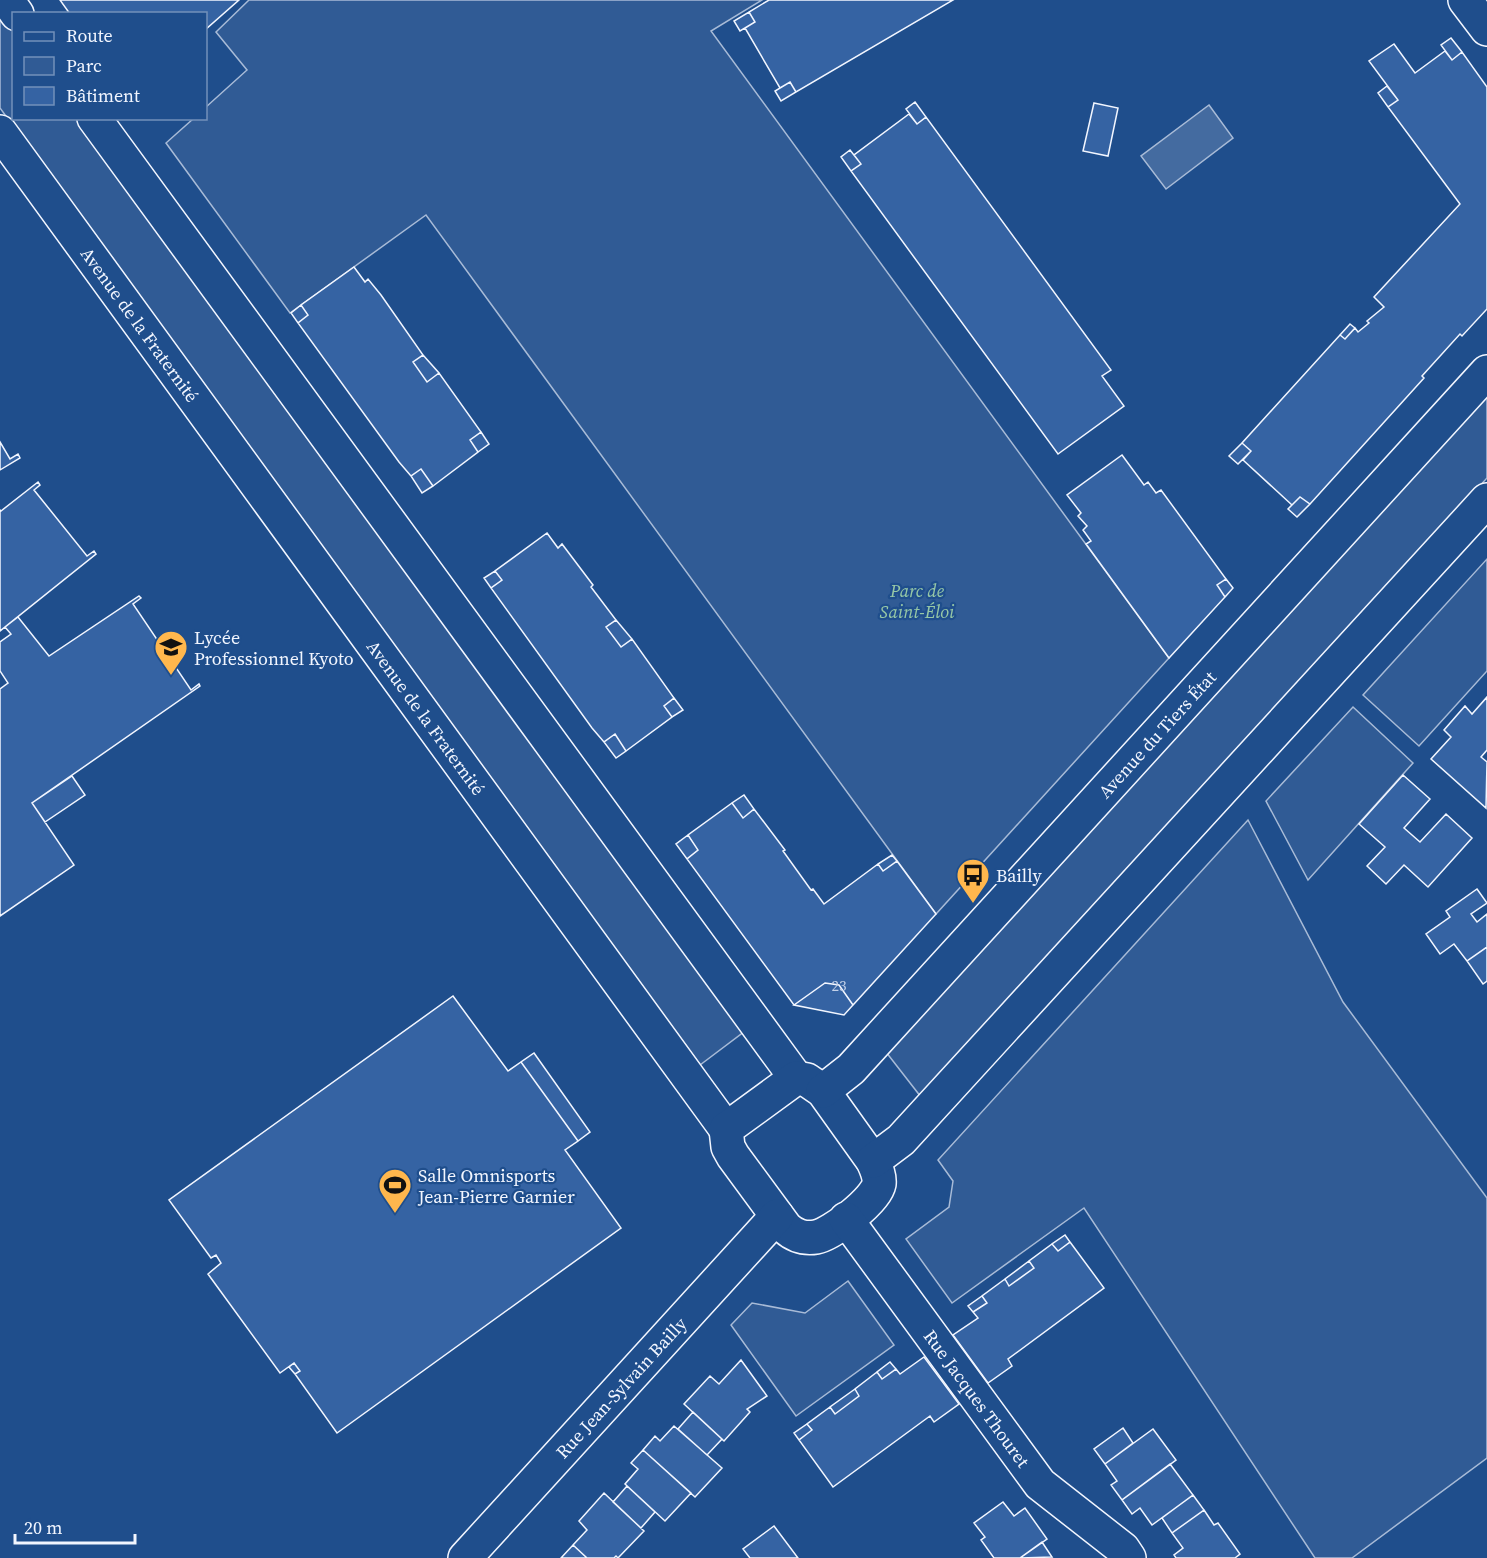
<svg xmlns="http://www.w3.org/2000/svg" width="1487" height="1558" viewBox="0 0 1487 1558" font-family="'Source Serif 4',serif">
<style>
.green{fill:#305b95;stroke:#a8bbd7;stroke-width:1.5}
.water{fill:#446ba0;stroke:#a8bbd7;stroke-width:1.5}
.building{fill:#3563a3;stroke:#f2f6ff;stroke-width:1.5}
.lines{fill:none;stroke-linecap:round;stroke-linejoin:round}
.minor-casing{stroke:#f2f6ff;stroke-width:36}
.minor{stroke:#1f4e8c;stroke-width:33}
.labels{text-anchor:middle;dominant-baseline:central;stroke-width:4.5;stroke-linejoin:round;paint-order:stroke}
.number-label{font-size:15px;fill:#c3d1e8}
.street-label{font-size:18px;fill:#f2f6ff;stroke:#1f4e8c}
.park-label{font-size:18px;font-style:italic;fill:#97c8a6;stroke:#1f4e8c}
.poi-label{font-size:18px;fill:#f2f6ff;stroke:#1f4e8c;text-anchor:start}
</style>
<rect width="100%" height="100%" fill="#1f4e8c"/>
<path class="green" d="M249,0H762L711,31L1169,658L936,914L426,215L290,313L166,143L193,119L206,118V107L247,70L216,32Z
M0,11L13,30L14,118L78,119L745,1031L700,1065L0,108Z
M1487,391V478L921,1097L886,1052Z
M1487,559V671L1419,746L1363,695Z
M1353,707L1413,763L1308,880L1266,801Z
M1248,820L1343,1002L1487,1198V1458L1352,1558H1315L1084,1208L952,1303L906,1239L949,1207L953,1181L938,1160Z
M848,1281L894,1345L796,1416L731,1325L752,1303L805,1313Z"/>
<path class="water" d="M1209,105L1233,138L1166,189L1141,156Z"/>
<path class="building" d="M60,0H239L206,29V14H70Z
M769,0H953L796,92L790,82L780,88L745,28L755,22L749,12Z
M749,12L755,22L740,31L734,21Z
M1451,38L1462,52L1452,60L1441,45Z
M1394,44L1415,73L1445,51L1452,60L1462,52L1487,87V309L1462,336L1460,334L1422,376L1424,378L1310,504L1300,497L1292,505L1243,460L1251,451L1242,443L1340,335L1345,339L1355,328L1358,332L1369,323L1367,321L1384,307L1374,297L1460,204L1388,107L1398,100L1369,61Z
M790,82L796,92L781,101L775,91Z
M1387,86L1398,100L1388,107L1378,93Z
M915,102L926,117L917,124L906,109Z
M1094,103L1118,108L1108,156L1083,151Z
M909,114L917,124L926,117L1111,370L1102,376L1124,406L1058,454L851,171L861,164L854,155Z
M850,150L861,164L851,171L841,157Z
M354,267L365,282L368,279L381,295L423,355L413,362L427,382L439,373L481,432L470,440L478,452L433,486L421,469L411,476L399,462L298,323L308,315L301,305Z
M301,305L308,315L298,323L291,313Z
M1350,324L1355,328L1345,339L1340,335Z
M423,355L439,373L427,382L413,362Z
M481,432L489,444L478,452L470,440Z
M0,442L10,459L18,454L20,458L0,470Z
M1242,443L1251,451L1238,464L1229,456Z
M1122,455L1144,485L1148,482L1156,493L1161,490L1226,579L1217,585L1225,597L1169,658L1086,544L1091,541L1083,530L1087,526L1078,516L1081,513L1067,495Z
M421,469L433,486L422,493L411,476Z
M38,482L40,485L34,490L87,556L94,551L96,554L0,631V510L1,511Z
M1300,497L1310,504L1297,517L1288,509Z
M547,533L558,548L562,544L593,585L591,587L616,620L606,627L621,647L632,639L674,698L664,706L672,717L626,751L615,734L604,742L592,728L491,588L502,580L495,571Z
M495,571L502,580L491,588L484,578Z
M1226,579L1233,588L1225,597L1217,585Z
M139,596L141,598L133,604L191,690L199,684L200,686L32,803L74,865L0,916V689L8,683L0,671V642L11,634L5,627L18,617L49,656Z
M616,620L632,639L621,647L606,627Z
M1487,697V750L1481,757L1487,762L1486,808L1431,759L1451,737L1444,730L1465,706L1472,714Z
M674,698L683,710L672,717L664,706Z
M615,734L626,751L616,758L604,742Z
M1403,775L1430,799L1404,828L1420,842L1446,814L1472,838L1428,887L1404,865L1386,884L1367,866L1385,847L1359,824Z
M72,776L85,795L45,822L32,803Z
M744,795L754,809L743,818L732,803Z
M732,803L743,818L754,809L785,850L783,851L811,890L813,889L824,904L878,864L883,871L897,861L936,914L853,1005L839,985L825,983L794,1005L687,859L698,850L688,835Z
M688,835L698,850L687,859L676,844Z
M892,855L897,861L883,871L878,864Z
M1477,889L1487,903L1471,914L1477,922L1487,914V947L1467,961L1454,944L1440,954L1426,934L1450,917L1446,911Z
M1487,947V981L1483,984L1467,961Z
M825,983L839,985L853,1005L844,1015L794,1005Z
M453,996L508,1071L521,1062L578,1141L565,1150L621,1228L337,1433L295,1374L300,1371L294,1363L280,1373L208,1274L221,1263L216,1255L211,1258L169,1200Z
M534,1053L590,1132L578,1141L521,1062Z
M1065,1235L1070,1242L1058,1251L1052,1244Z
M1070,1242L1104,1288L1008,1359L1012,1366L988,1383L953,1335L978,1318L973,1312L987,1303L982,1296L1005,1279L1009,1286L1034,1268L1029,1261L1052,1244L1058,1251Z
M1029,1261L1034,1268L1009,1286L1005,1279Z
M982,1296L987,1303L973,1312L968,1306Z
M924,1357L959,1404L934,1422L930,1416L833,1487L799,1440L812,1430L807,1424L830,1407L835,1414L859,1396L855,1389L877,1372L882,1379L896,1369L900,1374Z
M741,1360L767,1396L747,1409L750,1412L724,1441L684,1404L710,1376L719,1384Z
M890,1362L896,1369L882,1379L877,1372Z
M294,1363L300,1371L295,1374L289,1367Z
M855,1389L859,1396L835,1414L830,1407Z
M693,1412L722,1439L707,1455L678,1429Z
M807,1424L812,1430L799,1440L794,1433Z
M674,1426L722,1468L695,1497L643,1450L655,1436L660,1441Z
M1123,1428L1133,1443L1105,1464L1094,1449Z
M1153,1429L1176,1460L1122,1500L1111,1485L1117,1481L1105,1464Z
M643,1450L691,1493L665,1521L625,1484L638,1469L631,1463Z
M1170,1464L1193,1495L1152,1525L1140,1508L1132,1514L1122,1500Z
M627,1486L655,1512L641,1528L613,1502Z
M604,1493L644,1531L618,1558L616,1556L614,1558H587L573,1545L587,1530L579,1521Z
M1193,1495L1204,1510L1172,1533L1162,1518Z
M1003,1502L1014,1516L1025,1508L1047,1539L1020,1558H994L981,1540L985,1537L974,1523Z
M1204,1510L1214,1525L1218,1523L1240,1554L1235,1558H1176L1174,1555L1183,1548L1172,1533Z
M774,1526L798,1558H750L743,1549Z
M1042,1542L1052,1557L1020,1558Z
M573,1545L587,1558H561Z"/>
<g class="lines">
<defs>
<g id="minor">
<path d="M7,0L17,14"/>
<path d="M1465,0L1487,29"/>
<path d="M94,118L796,1078"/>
<path id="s1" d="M0,132L726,1129"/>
<path d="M796,1078L807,1080L823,1091L873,1161C876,1168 880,1176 879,1184C876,1200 832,1234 816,1237C804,1239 795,1236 786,1228L733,1156L728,1147L726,1129Z"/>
<path id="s2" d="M823,1091L851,1069L1487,372"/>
<path d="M873,1161L901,1140L1487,500"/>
<path id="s3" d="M846,1219L1040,1484L1123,1549L1129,1558"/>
<path id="s4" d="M465,1558L777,1216"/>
</g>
</defs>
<use href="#minor" class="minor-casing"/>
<use href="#minor" class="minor"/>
</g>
<defs>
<symbol id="school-pin" viewBox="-11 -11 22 30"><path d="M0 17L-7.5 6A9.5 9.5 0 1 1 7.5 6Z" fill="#ffb74d" stroke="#1f4e8c"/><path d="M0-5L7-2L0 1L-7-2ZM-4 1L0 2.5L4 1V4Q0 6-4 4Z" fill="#111"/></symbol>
<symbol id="bus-pin" viewBox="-11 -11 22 30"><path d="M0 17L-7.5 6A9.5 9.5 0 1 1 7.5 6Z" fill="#ffb74d" stroke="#1f4e8c"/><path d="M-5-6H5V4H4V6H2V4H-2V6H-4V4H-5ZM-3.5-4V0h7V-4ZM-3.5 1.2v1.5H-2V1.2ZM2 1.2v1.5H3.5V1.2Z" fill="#111"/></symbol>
<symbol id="stadium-pin" viewBox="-11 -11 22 30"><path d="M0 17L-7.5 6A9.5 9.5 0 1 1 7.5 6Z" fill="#ffb74d" stroke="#1f4e8c"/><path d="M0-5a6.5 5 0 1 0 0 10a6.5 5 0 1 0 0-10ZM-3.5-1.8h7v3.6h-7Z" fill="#111"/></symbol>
</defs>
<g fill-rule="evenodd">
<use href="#school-pin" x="152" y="628" width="38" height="52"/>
<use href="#bus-pin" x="954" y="856" width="38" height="52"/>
<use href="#stadium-pin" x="376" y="1166" width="38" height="52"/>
</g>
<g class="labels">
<g class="number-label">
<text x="839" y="985">23</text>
</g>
<g class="street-label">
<text stroke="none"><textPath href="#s1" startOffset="238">Avenue de la Fraternité</textPath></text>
<text stroke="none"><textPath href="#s1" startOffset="724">Avenue de la Fraternité</textPath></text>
<text stroke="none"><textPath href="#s2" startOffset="489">Avenue du Tiers État</textPath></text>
<text stroke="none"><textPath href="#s4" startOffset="231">Rue Jean-Sylvain Bailly</textPath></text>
<text stroke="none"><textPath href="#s3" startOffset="222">Rue Jacques Thouret</textPath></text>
</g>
<g class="park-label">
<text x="917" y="590">Parc de<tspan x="917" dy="21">Saint-Éloi</tspan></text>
</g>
<g class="poi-label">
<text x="194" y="637">Lycée<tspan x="194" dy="21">Professionnel Kyoto</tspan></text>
<text x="996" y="875">Bailly</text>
<text x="418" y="1175">Salle Omnisports<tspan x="418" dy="21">Jean-Pierre Garnier</tspan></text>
</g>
</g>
<rect x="12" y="12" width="195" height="108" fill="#1f4e8c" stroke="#7391ba" stroke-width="1.5"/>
<rect x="24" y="32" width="30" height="9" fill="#1f4e8c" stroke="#7391ba" stroke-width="1.5"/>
<text x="66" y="42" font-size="18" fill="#f2f6ff">Route</text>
<rect x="24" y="57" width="30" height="18" fill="#305b95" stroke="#7391ba" stroke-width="1.5"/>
<text x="66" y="72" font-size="18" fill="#f2f6ff">Parc</text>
<rect x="24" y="87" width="30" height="18" fill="#3563a3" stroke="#7391ba" stroke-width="1.5"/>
<text x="66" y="102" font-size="18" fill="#f2f6ff">Bâtiment</text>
<path d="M15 1534v9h120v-9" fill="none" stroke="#f2f6ff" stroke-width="3"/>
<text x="24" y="1534" font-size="18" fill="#f2f6ff" stroke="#1f4e8c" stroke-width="4.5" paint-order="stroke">20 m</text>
</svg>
